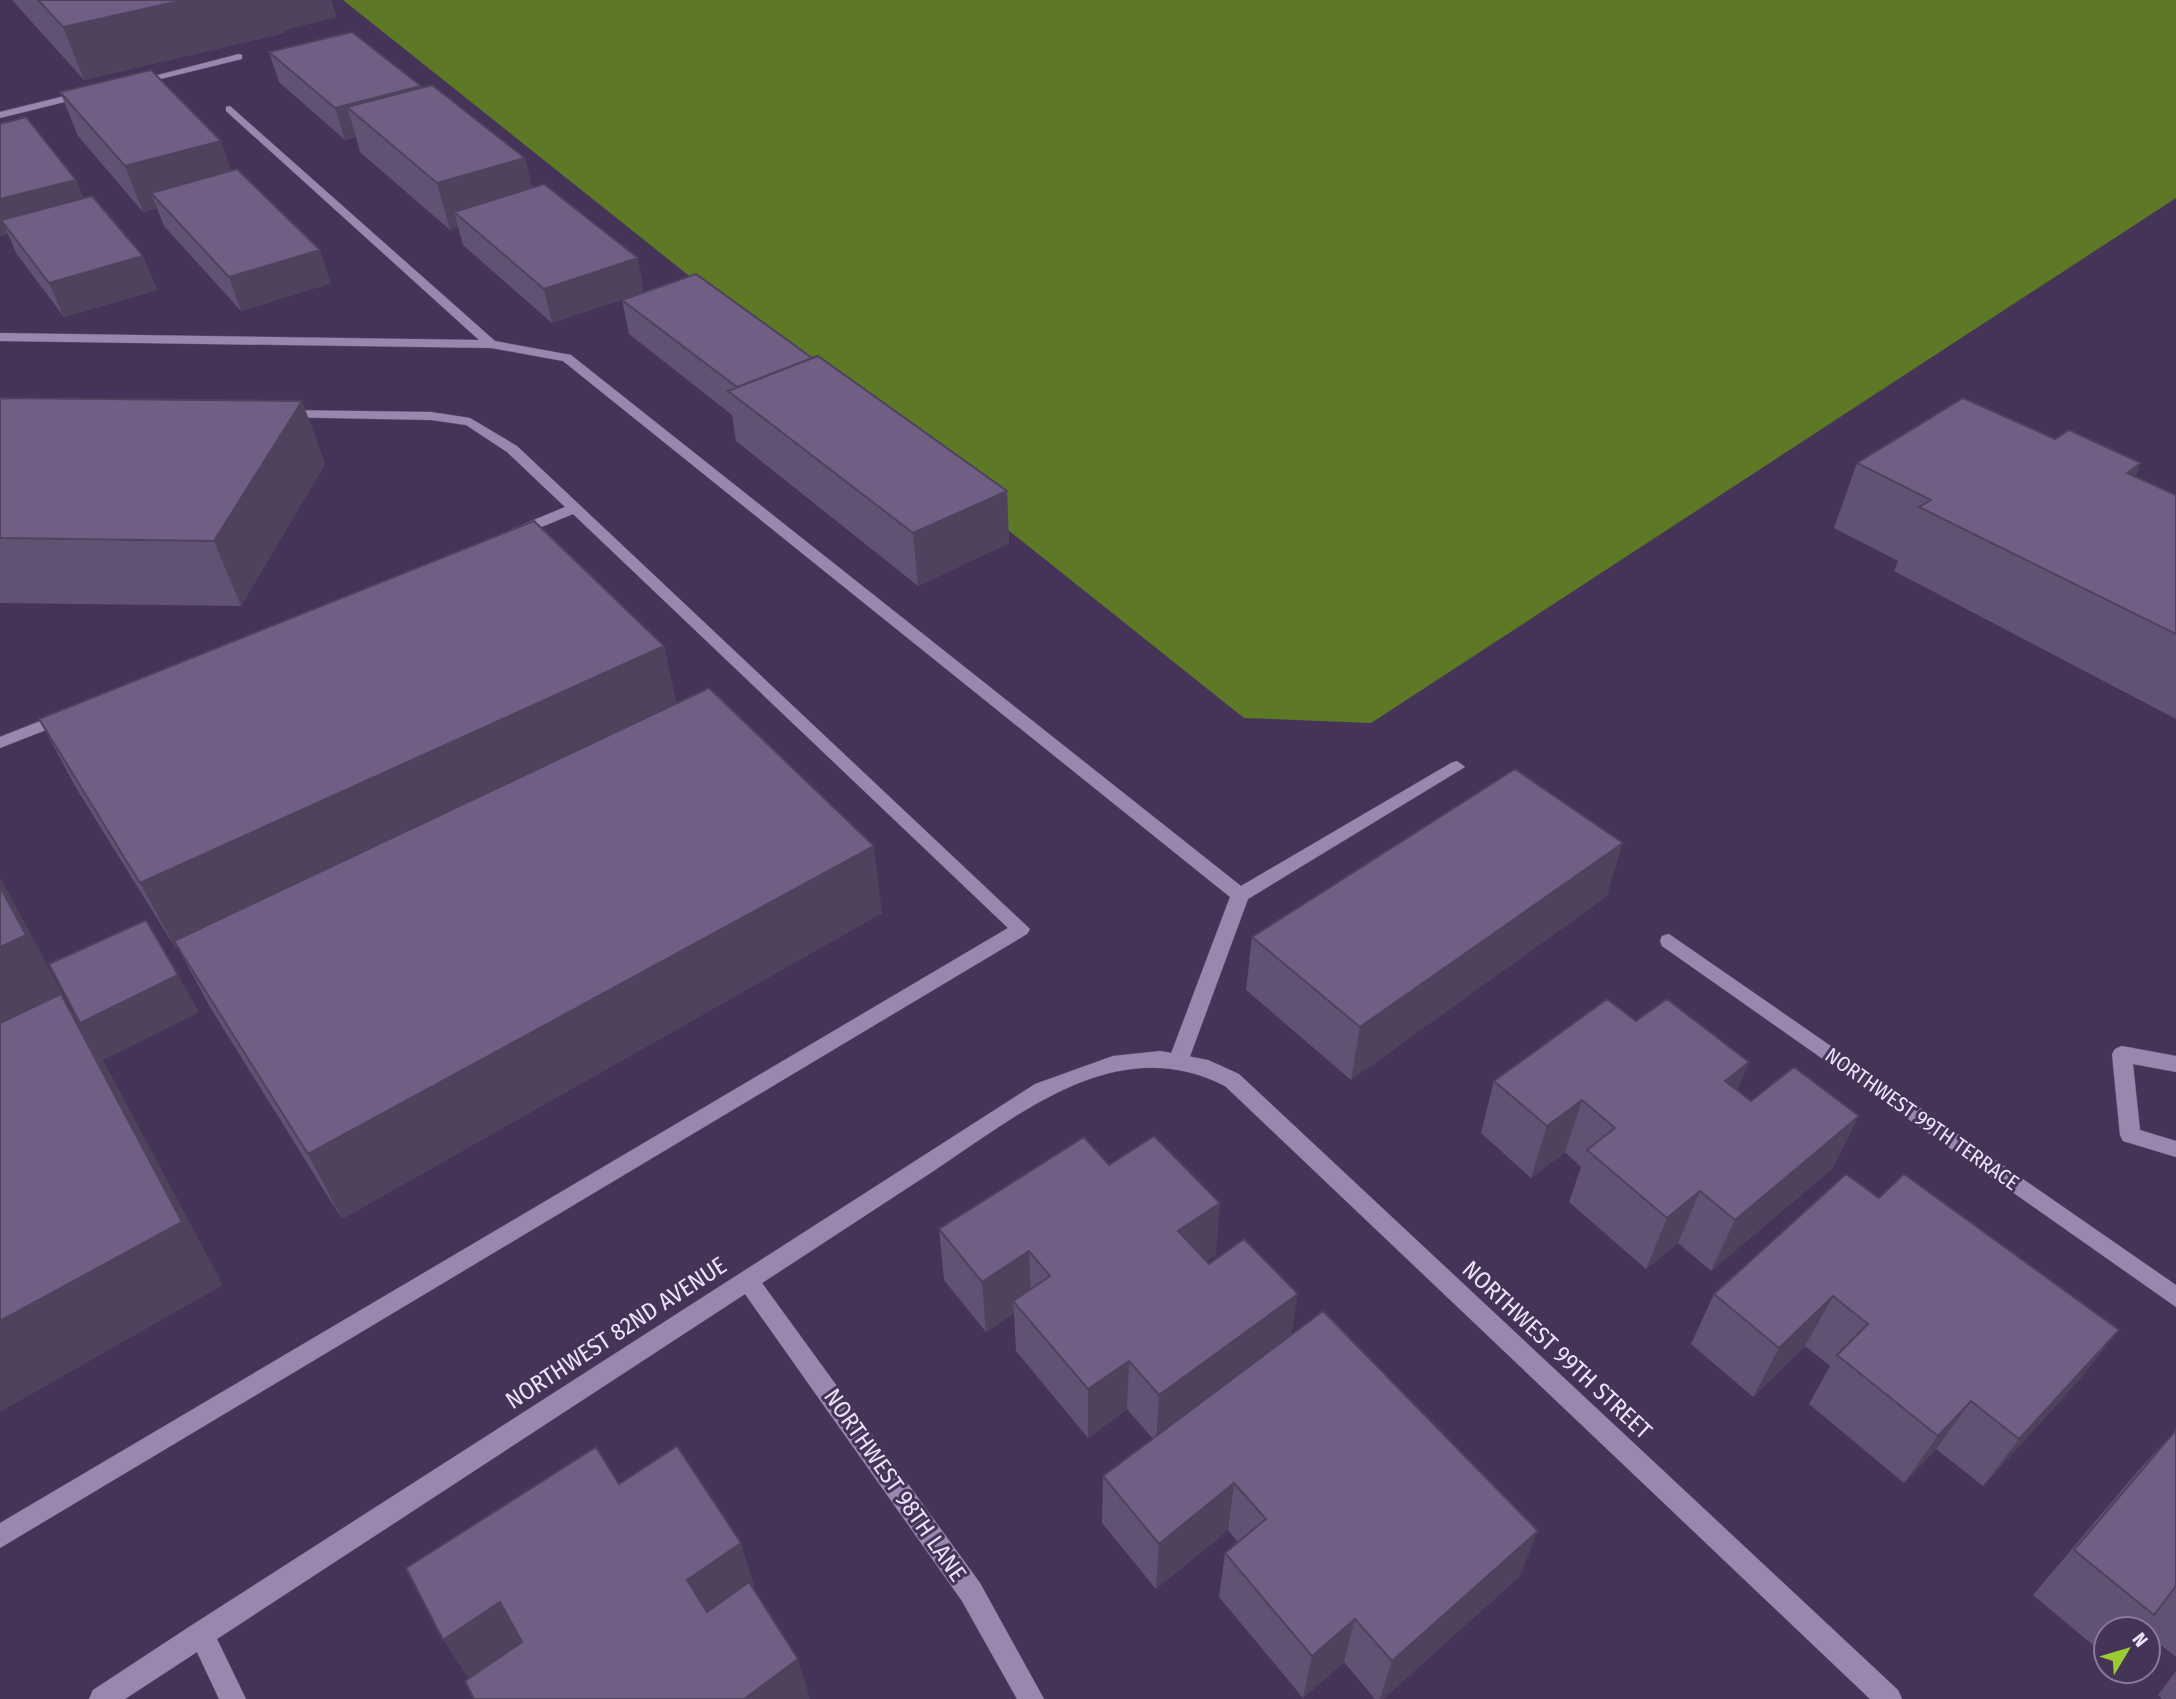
<svg xmlns="http://www.w3.org/2000/svg" width="2176" height="1699" viewBox="0 0 2176 1699" font-family="'Fira Sans Condensed',sans-serif">
<style>
.water{fill:#5d7925}
.lines{fill:none;stroke-linecap:round;stroke-linejoin:round}
.service-casing{stroke:#615271;stroke-width:1}
.minor-casing{stroke:#615271;stroke-width:1}
.service{fill:#9a87b0;fill-rule:evenodd}
.minor{fill:#9a87b0;fill-rule:evenodd}
.wall{fill:#615172}
.shaded-wall{fill:#4f425d}
.building{fill:#715e85;stroke:#4f425d;stroke-width:2}
.labels{text-anchor:middle;dominant-baseline:central;stroke-width:6;stroke-linejoin:round;paint-order:stroke}
.street-label{font-size:21px;fill:#ece2f8;stroke:#453457}
.near-street-label{font-size:24px;fill:#ece2f8;stroke:#453457}
</style>
<rect width="100%" height="100%" fill="#453457"/>
<path class="water" d="M343,0H2176V198L1371,723L1244,718Z"/>
<g class="lines">
<defs>
<path id="service" d="M239,54L242,55V59L136,85L131,82Z
M85,91L89,92V96L0,118V112Z
M230,106L495,341L571,355L1241,886L1451,763L1457,761L1465,767L1248,899L1189,1059L1186,1064L1179,1067L1172,1064L1169,1059L1230,897L563,361L491,348L0,341V333L479,340L226,111V107Z
M283,410L431,412L470,418L517,446L1030,929L1027,934L0,1548V1523L1008,928L573,514L522,535H512V529L565,507L507,452L466,425L431,420L278,417L276,414Z
M63,712L69,713L71,717L69,721L0,748V737Z
M2122,1046L2176,1056V1072L2133,1064L2140,1130L2176,1141V1157L2123,1141L2120,1135L2112,1054L2115,1049Z"/>
<path id="minor" d="M1669,934L2176,1285V1307L1662,946L1660,941L1662,936Z
M1161,1051L1208,1060L1239,1074L1898,1690L1902,1699H1870L1225,1086C1116,1030 1019,1115 932,1172C875,1209 819,1246 762,1283L980,1583L1044,1699H1017L962,1601L745,1294L217,1639L246,1699H219L197,1652L125,1699H89L93,1690L192,1625L1035,1084L1113,1056Z"/>
</defs>
<use href="#service" class="service-casing"/>
<use href="#minor" class="minor-casing"/>
<use href="#service" class="service"/>
<use href="#minor" class="minor"/>
</g>
<path class="wall" d="M12,0H331L336,17L284,30L285,33L84,80Z
M269,52L422,88L525,158L532,188L644,292L552,323L463,245L458,227L450,230L360,152L356,137L345,140L279,82Z
M60,92L231,171L331,283L241,311L164,226L157,208L143,212L78,136Z
M0,124L76,180L83,198L143,256L157,290L64,317L16,253L8,234L0,236Z
M622,300L812,358L1007,491L1009,543L918,586L736,441L732,415L629,334Z
M0,398L302,401L325,464L241,606L0,603Z
M2055,439L2141,463L2135,477L2176,495V719L1894,571L1898,561L1834,528L1857,463Z
M664,646L676,703L882,913L342,1219L210,1007L178,948L176,949L75,786L39,719Z
M1607,896L1351,1080L1246,990L1252,937Z
M1636,1021L1749,1062L1737,1090L1833,1168L1711,1271L1678,1243L1646,1269L1569,1202L1581,1167L1565,1152L1531,1178L1481,1133L1494,1081Z
M1109,1165L1216,1254L1206,1261L1292,1335L1520,1576L1383,1699H1375L1344,1662L1303,1698L1219,1597L1225,1553L1238,1542L1228,1530L1156,1589L1102,1523L1103,1476L1153,1439L1127,1409L1088,1438L1016,1351L1014,1313L986,1332L944,1280L939,1229Z
M1846,1174L2080,1379L1983,1486L1936,1449L1904,1483L1809,1404L1830,1366L1805,1346L1753,1397L1691,1344L1714,1294Z
M2176,1430V1657L2148,1635V1629L2140,1628L2106,1629V1656L2033,1595L2137,1472Z
M2176,1671V1699H2162L2158,1695Z"/>
<path class="shaded-wall" d="M184,0H331L336,17L284,30L285,33L84,80L63,27Z
M421,86L429,117L347,107L356,137L345,140L335,108Z
M221,141L237,187L151,193L157,208L143,212L125,166Z
M525,158L536,204L454,212L458,227L450,230L437,183Z
M76,180L89,212L1,220L8,234L0,236V199Z
M320,250L331,283L241,311L229,277Z
M143,256L157,290L64,317L49,283Z
M638,258L644,292L552,323L544,289Z
M302,401L325,464L241,606L214,541Z
M2141,463L2110,527L2127,473Z
M1007,491L1009,543L918,586L913,533Z
M664,646L678,712L174,941L178,948L176,949L140,883Z
M1623,843L1607,896L1351,1080L1360,1027Z
M874,846L882,913L342,1219L308,1154Z
M0,877L67,1002H66L80,1023L178,975L199,1012L103,1060L223,1285L0,1412Z
M1749,1062L1727,1114L1725,1081Z
M1582,1100L1565,1152L1531,1178L1547,1126Z
M1859,1116L1833,1168L1711,1271L1735,1220Z
M1700,1191L1678,1243L1646,1269L1667,1218Z
M1220,1203L1216,1254L1174,1282L1178,1231Z
M1029,1251L1031,1302L1013,1301L1014,1313L986,1332L982,1282Z
M1298,1294L1290,1344L1156,1443L1159,1395Z
M1833,1296L1805,1346L1753,1397L1779,1348Z
M2119,1330L2080,1379L1983,1486L2019,1439Z
M1129,1361L1127,1409L1088,1438V1389Z
M1971,1401L1936,1449L1904,1483L1938,1436Z
M1234,1483L1228,1530L1156,1589L1159,1544Z
M1538,1531L1520,1576L1383,1699H1380L1392,1661Z
M741,1543L755,1588L704,1624L687,1580Z
M500,1602L525,1646L471,1682L443,1640Z
M1355,1619L1344,1662L1303,1698L1312,1656Z
M798,1659L810,1699H744Z"/>
<path class="building" d="M38,0H184L63,27Z
M352,32L421,86L335,108L269,52Z
M151,70L221,141L125,166L60,92Z
M432,85L525,158L437,183L347,107Z
M26,117L76,180L0,199V124Z
M237,169L320,250L229,277L151,193Z
M544,184L638,258L544,289L454,212Z
M92,196L143,256L49,283L1,220Z
M696,274L812,358L737,387L622,300Z
M818,356L1007,491L913,533L728,391Z
M0,398L302,401L214,541L0,538Z
M1963,398L2055,439L2069,430L2141,463L2127,473L2176,495V634L1919,507L1931,500L1857,463Z
M534,521L664,646L140,883L39,719Z
M709,688L874,846L308,1154L174,941Z
M1515,769L1623,843L1360,1027L1252,937Z
M0,887L26,935L0,947Z
M146,920L178,975L80,1023L49,964Z
M61,994L182,1222L0,1321V1023Z
M1607,999L1636,1021L1667,999L1749,1062L1725,1081L1751,1101L1794,1067L1859,1116L1735,1220L1700,1191L1667,1218L1587,1150L1615,1128L1582,1100L1547,1126L1494,1081Z
M1154,1136L1220,1203L1178,1231L1209,1264L1244,1239L1298,1294L1159,1395L1129,1361L1088,1389L1013,1301L1050,1276L1029,1251L982,1282L939,1229L1084,1137L1109,1165Z
M1846,1174L1879,1198L1904,1174L2119,1330L2019,1439L1971,1401L1938,1436L1837,1355L1868,1324L1833,1296L1779,1348L1714,1294Z
M1323,1311L1538,1531L1392,1661L1355,1619L1312,1656L1225,1553L1266,1519L1234,1483L1159,1544L1103,1476Z
M2176,1430V1586L2154,1615L2074,1550Z
M677,1446L741,1543L687,1580L707,1612L749,1582L798,1659L744,1699H474L465,1681L522,1642L500,1602L443,1640L406,1568L596,1447L619,1484Z"/>
<g class="labels">
<g class="street-label">
<text transform="translate(1922 1119) rotate(35)">NORTHWEST 99TH TERRACE</text>
</g>
<g class="near-street-label">
<text transform="translate(616 1333) rotate(-33)">NORTHWEST 82ND AVENUE</text>
<text transform="translate(1557 1350) rotate(43)">NORTHWEST 99TH STREET</text>
<text transform="translate(895 1485) rotate(55)">NORTHWEST 98TH LANE</text>
</g>
</g>
<g transform="translate(2127 1650) rotate(52)"><circle r="33" fill="#453457" stroke="#887a97" stroke-width="2"/>
<path d="M0-5L12 26L0 18L-12 26Z" fill="#9bcb33"/>
<text y="-10" font-size="19" font-weight="bold" text-anchor="middle" fill="#ece2f8">N</text>
</g>
</svg>
